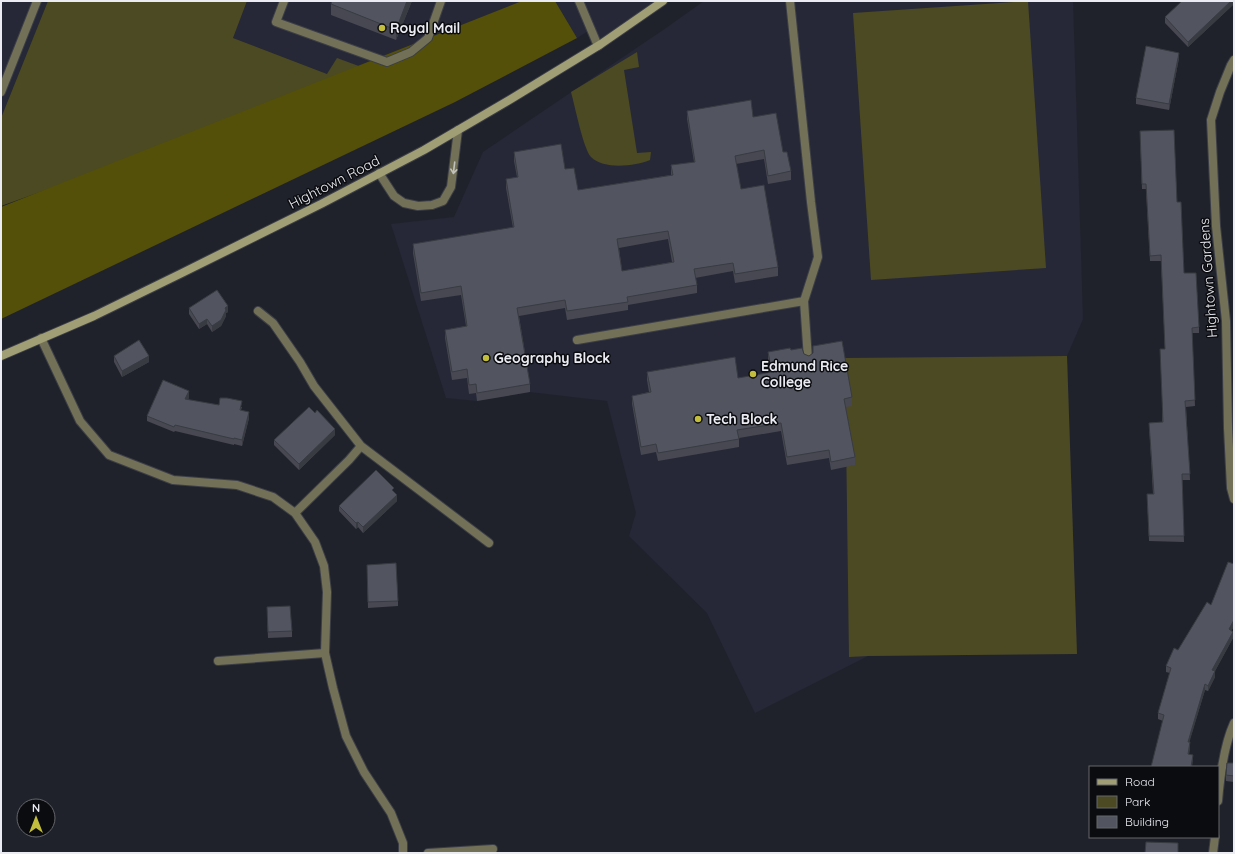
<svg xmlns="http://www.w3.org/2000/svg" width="1235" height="854" viewBox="0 0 1235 854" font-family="Quicksand,sans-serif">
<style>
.built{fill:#262837}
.green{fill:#4c4a23}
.forest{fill:#545009}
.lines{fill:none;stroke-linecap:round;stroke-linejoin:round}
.lane-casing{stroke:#3c3e47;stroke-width:10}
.street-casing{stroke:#3c3e47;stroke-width:10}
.secondary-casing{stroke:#3c3e47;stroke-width:10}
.lane{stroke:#727157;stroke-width:8}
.street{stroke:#727157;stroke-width:8}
.secondary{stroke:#9f9e74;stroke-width:8}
.wall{fill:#474852;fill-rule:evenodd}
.shaded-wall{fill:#393b42}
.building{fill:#52545f;stroke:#393b42;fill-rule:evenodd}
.oneway{stroke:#c1c1bc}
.poi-dot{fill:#c3bd3e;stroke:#0b0c10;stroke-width:1.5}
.labels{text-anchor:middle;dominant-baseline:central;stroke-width:3;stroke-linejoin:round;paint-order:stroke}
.poi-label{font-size:14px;font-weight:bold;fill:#ebecf3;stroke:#0b0c10;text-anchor:start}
.street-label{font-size:14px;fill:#ebecf3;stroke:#0b0c10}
</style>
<rect width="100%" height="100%" fill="#20222b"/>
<path class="built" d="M1,1H48L1,118Z
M247,1H526L375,72L327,74L233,38Z
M555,1H654L601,44L593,28L577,38Z
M704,1H1073L1083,319L1067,356L1077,654L868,656L755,713L707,613L629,536L636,513L607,401L530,392L477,401L446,398L391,224L454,217L483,152L666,28Z"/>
<path class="green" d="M48,1H247L233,38L327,74L337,58L375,72L1,206V118Z
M1028,1L1046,268L871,280L853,13Z
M637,52L639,67L624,70L637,153L651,152L650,160C635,166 604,170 591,157C583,148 575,106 571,92Z
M1067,356L1077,654L868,656L849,657L845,358Z"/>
<path class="forest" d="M522,1H555L577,38L455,102L1,319V207Z"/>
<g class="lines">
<defs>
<path id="lane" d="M284,1L276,22L387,62L411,52L428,38L441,1
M579,1L598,46
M790,1L811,202L818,257L804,301L808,359
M1,92L37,1
M379,173L394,196L404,203L418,206L432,205L443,201L451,187L458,130
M577,340L804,301
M218,661L325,653"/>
<path id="street" d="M1234,60L1231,65L1220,92L1211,120L1216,226L1226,321L1228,428L1231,488L1234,499
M258,311L273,323L300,362L314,386L361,446L489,543
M41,338L80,421L109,455L173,480L237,485L273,497L295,513L315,542L324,566L327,592L325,653L333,688L346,736L364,772L391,813L403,843V853
M295,513L349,460L361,446
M1218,801C1220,777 1224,745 1234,723
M428,853L493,849
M1213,853L1215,837"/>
<path id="secondary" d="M1,356L94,316L182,273L321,204L424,150L511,99L601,44L663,1"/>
</defs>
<use href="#lane" class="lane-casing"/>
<use href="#street" class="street-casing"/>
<use href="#secondary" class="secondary-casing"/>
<use href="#lane" class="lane"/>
<use href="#street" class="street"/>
<use href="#secondary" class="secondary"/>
</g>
<path class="wall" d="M412,1L396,40L331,15V4Z
M1234,1V4L1188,47L1165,23V17Z
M1179,58L1169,110L1136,104V98Z
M687,111L753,117L783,152L791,171V180L768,184L764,159L736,164L741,189L778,267V276L735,283L733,271L695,278L697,285V293L628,305V310L567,320L565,308L519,316L530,384V392L477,401L476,393L469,394L467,378L452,380L445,338V330L466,326L461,295L421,301L413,253V244L513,228L506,188V179L517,177L514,161V152L565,169L578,190L671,175V165L694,162L687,119ZM668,239L672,262L622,271L619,248Z
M1140,137L1177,202L1184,273L1199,327V333H1192L1195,406L1186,407L1190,480H1182L1184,542L1149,541L1147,494H1153L1149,423L1162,422L1165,349L1161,261H1150L1146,189H1142Z
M189,308L228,312L226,313V316L221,326L212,332L207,324L199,329L189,314Z
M791,350L804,354L852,397V406L846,407L855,457V465L831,470L829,458L787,465L781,431L739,438V447L658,461L656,452L641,455L632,404V396L649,392L647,380V372L738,378L770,373L768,360V352Z
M114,356L149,362L122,377L114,362Z
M189,397L188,400L219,405L242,407L241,410L249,418L242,446L234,444V445L175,431L174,432L147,421V416Z
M335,435L299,470L274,445V440Z
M394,492L397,501L363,533L358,527L356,529L339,511V506Z
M1234,564V626L1231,631L1233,638L1215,671V677L1208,691L1205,690L1189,742L1190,748L1189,754L1193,761L1163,721L1158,719V713L1170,673L1166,672V666L1211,605Z
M367,570L398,601V606L368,608Z
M267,613L292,631V637L268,638Z
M1234,763V782L1226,781V775Z"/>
<path class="shaded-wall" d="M407,1H412L396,40V30Z
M1231,1H1234V4L1188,47V42Z
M1179,53V58L1169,110V104Z
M228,306V312L226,313V316L221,326L212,332V326L225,308Z
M207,319V324L199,329V324Z
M149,356V362L122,377V371Z
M189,391V397L185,405V399Z
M249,412V418L242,446V440Z
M335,429V435L299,470V464Z
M397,495V501L363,533V527Z
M358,522V527L356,529V523Z
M1234,620V626L1229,635V629Z
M1233,632V638L1215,671V677L1208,691V686L1212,670Z
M1205,684V690L1188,747V742Z
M1190,742V748L1188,760V754Z
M1193,755V761L1192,767H1191Z"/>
<path class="building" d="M332,1H407L396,30L331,4Z
M1182,1H1231L1188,42L1165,17Z
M1146,46L1179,53L1169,104L1136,98Z
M751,100L753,117L776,113L783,152H787L791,171L768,176L764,150L735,156L741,189L764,185L778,267L735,274L733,263L694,269L697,285L627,297L628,302L567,311L565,300L517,308L530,384L477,393L476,384L469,385L467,369L452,372L445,330L467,326L461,286L421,293L413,244L514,227L506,179L518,177L514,152L561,144L565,169L574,168L578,190L673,175L671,165L695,162L687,111ZM668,231L674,262L622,271L617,239Z
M1174,130L1177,202H1181L1184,273H1196L1199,327L1192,328L1195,400L1185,401L1190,474H1182L1184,536H1149L1147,494H1154L1149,423L1163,422L1160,349H1165L1161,255L1150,256L1146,184H1142L1140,131Z
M217,290L228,306L225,308L226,310L221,320L212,326L207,319L199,324L189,308Z
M139,340L149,356L122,371L114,356Z
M842,341L852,397L844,399L855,457L831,462L829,450L787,457L781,423L737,430L739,439L658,453L656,444L641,447L632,396L651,392L647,372L735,357L738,378L772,372L768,352L790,348L791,350L802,348L804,354L809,356L813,353V346Z
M163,380L189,391L185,399L219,405L220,398H227L242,401L240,410L249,412L242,440L234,438V439L175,425L174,427L147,416Z
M309,407L315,413L317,410L335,429L299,464L274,440Z
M376,470L394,488L392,490L397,495L363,527L358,522L356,523L339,506Z
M1228,562L1234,564V620L1229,629L1233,632L1212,670L1215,671L1208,686L1205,684L1188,742H1190L1188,754L1193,755L1191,767H1151L1164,715L1158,713L1171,668L1166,666L1174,648L1178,650L1207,602L1211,605Z
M396,563L398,601L368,602L367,565Z
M290,606L292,631L268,632L267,607Z
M1227,763H1234V776L1226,775Z
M1146,842L1178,843V853H1145Z"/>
<defs><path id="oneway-shaft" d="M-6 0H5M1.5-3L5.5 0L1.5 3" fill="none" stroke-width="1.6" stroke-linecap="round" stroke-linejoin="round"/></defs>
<use class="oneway" href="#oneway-shaft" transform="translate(454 168) rotate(97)"/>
<g class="poi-dot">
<circle cx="382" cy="28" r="4"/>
<circle cx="486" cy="358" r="4"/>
<circle cx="753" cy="374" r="4"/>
<circle cx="698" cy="419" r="4"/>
</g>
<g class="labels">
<g class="poi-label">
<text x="390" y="28">Royal Mail</text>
<text x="494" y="358">Geography Block</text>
<text x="761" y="366">Edmund Rice<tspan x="761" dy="16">College</tspan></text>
<text x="706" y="419">Tech Block</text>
</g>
<g class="street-label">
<text transform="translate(334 182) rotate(-27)">Hightown Road</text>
<text transform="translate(1208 278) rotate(-94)">Hightown Gardens</text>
</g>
</g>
<rect width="1235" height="854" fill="none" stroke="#ebecf3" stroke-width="4"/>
<rect x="1089" y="766" width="130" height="72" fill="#0b0c10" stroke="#65666b"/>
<rect x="1097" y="779" width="20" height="6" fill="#9f9e74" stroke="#65666b"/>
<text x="1125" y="786" font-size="12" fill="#ebecf3">Road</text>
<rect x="1097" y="796" width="20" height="12" fill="#4c4a23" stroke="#65666b"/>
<text x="1125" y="806" font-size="12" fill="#ebecf3">Park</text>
<rect x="1097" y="816" width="20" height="12" fill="#52545f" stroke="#65666b"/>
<text x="1125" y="826" font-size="12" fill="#ebecf3">Building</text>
<g transform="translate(36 818)"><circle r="19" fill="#0b0c10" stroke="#65666b"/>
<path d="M0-3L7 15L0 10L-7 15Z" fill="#c3bd3e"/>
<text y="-6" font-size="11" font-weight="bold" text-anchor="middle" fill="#ebecf3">N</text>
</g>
</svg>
